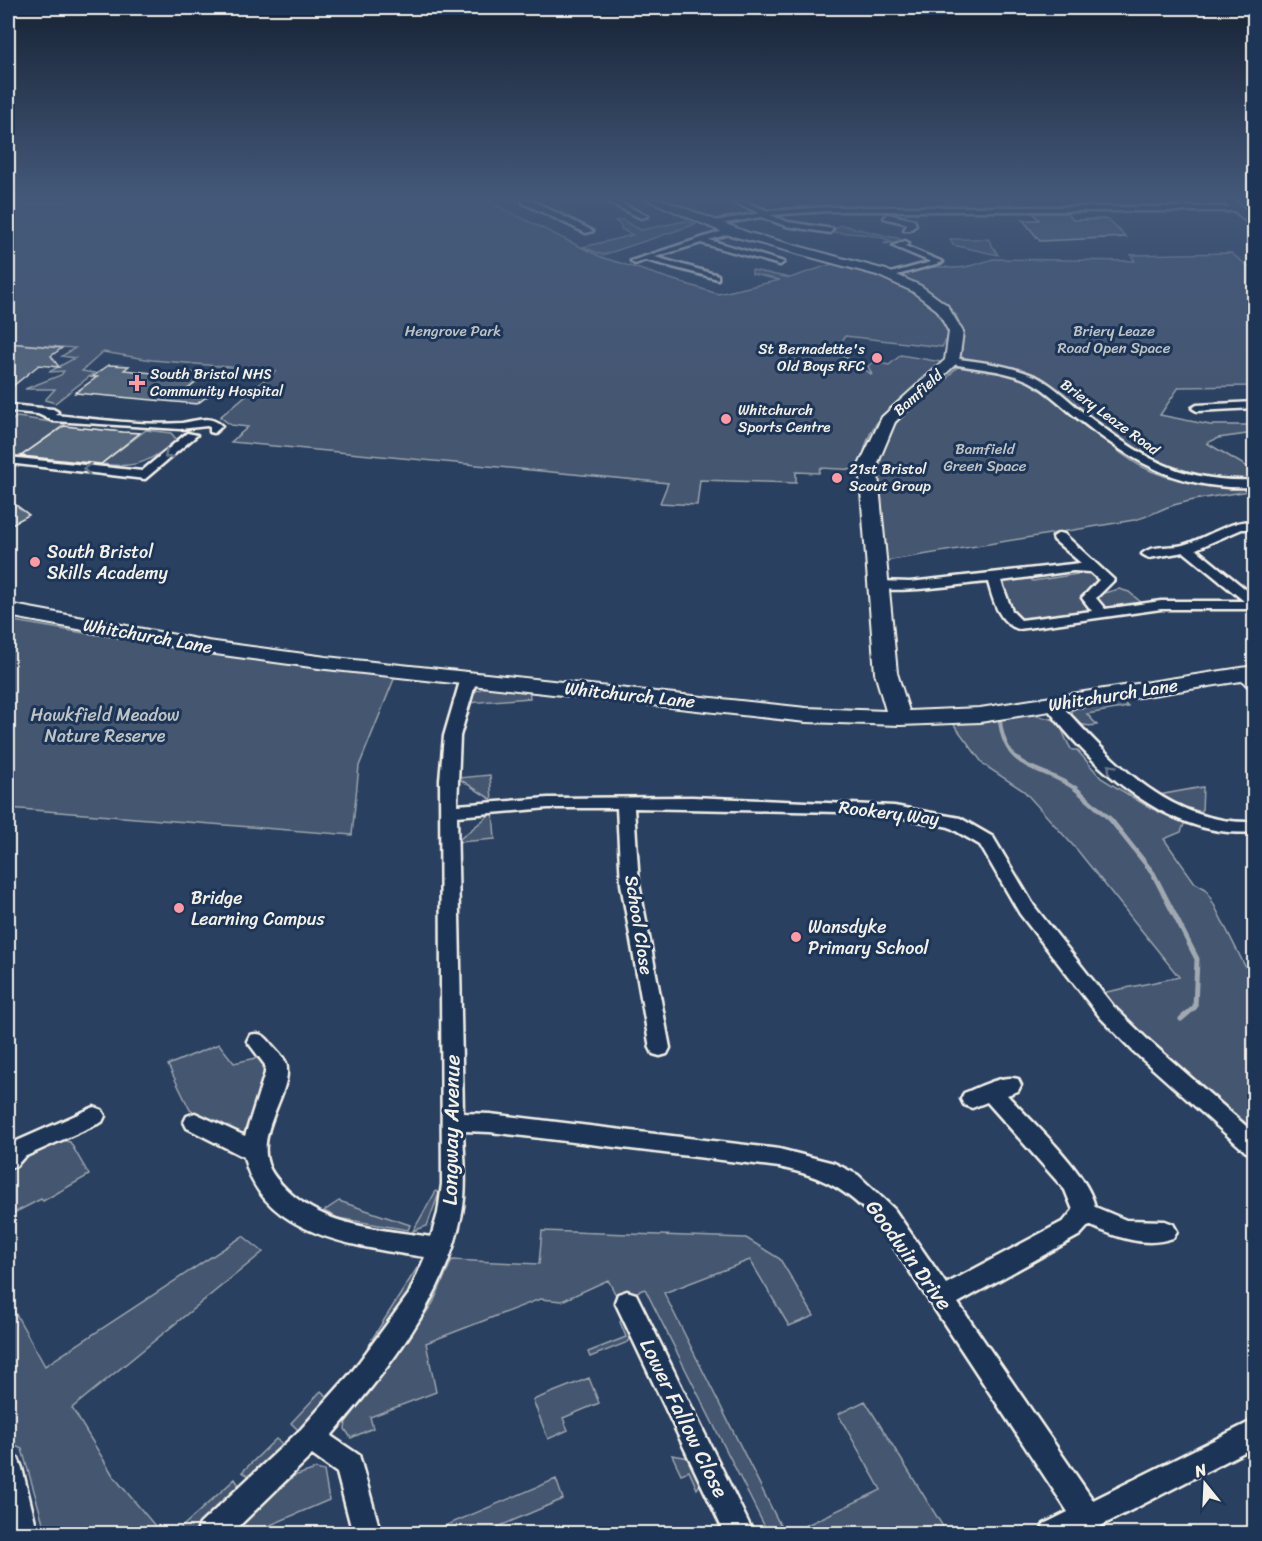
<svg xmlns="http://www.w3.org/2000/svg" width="1262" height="1541" viewBox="0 0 1262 1541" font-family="Sriracha,sans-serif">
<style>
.green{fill:#445771;stroke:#9ca4ac;stroke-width:1.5}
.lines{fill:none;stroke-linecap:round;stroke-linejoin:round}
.stream-far1{stroke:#a1a8b0;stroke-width:4}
.stream{stroke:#a1a8b0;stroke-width:5}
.building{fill:#56677d;stroke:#f4f1e8;stroke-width:1.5}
.street-casing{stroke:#f4f1e8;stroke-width:5}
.secondary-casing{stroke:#f4f1e8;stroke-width:4}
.street{fill:#1d3557;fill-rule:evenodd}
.secondary{fill:#1d3557;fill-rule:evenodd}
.oneway{stroke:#68778a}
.poi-dot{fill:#ff9aa2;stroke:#1d3557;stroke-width:2}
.labels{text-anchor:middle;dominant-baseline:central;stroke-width:6;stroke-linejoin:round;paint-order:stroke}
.far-park-label{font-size:15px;fill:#bfc3c4;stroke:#1d3557}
.far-poi-label{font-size:15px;fill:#f4f1e8;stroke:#1d3557;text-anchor:start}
.far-street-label{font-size:15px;fill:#f4f1e8;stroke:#1d3557}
.poi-label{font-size:18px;fill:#f4f1e8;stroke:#1d3557;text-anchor:start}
.street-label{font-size:18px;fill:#f4f1e8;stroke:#1d3557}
.park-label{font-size:18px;fill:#bfc3c4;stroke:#1d3557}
.near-street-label{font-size:21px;fill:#f4f1e8;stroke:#1d3557}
</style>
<rect width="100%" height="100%" fill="#2a4060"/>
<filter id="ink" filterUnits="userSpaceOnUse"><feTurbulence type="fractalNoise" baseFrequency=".0167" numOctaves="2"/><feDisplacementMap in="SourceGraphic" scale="12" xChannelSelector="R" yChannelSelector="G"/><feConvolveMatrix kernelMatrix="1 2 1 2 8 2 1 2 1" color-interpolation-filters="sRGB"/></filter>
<g filter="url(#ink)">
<path class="green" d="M71,199H483L601,257L718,294L780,280L752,274V270L790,278L835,263L867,270L913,290L941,312L950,334L942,347L845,336L836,353L856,362L872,375L868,366L874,362L889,365L901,355L941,362C909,405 867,404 861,470L820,468L819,473L796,472V483L700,480L697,505L660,503L668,483L231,442L248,427L231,425L220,417L275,371L152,360L103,352L82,371L94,373L55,403L45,400L55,389H25L61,375L64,371L49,372L75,358L62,356L75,348L8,343V205L54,203Z
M942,199H1008L1017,207L951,206Z
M622,220L641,230L685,221L696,224L603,255L583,247L633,235L621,229V225L615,221Z
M841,225L900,239L901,240L886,244L884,243L891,241C880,235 843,231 829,233Z
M950,239H988L998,255L953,245Z
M1231,253L1254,271V386L1179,387L1160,415L1210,425H1254V433L1218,438L1207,443L1254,471V482L1206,480L1144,459L1039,380L961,359L964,334L956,315L934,294L901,276C916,268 936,265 951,268C965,269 981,263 993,259L1135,261L1131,255Z
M962,365C985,369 1008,371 1029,382C1070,402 1099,442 1139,465C1173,484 1216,487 1254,487V490C1228,495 1200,497 1174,505C1160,509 1149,517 1134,520L886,561C880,482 860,434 939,386C949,380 951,368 962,365Z
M17,417L65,424L21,456L8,455V423Z
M146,430L171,433L177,440C150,462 136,469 101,464Z
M1074,570L1090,571L1100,580L1083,595L1088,611L1022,620L1012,614L1002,585L1004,581L1028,577L1033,581L1078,574Z
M1119,589L1129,592L1143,604L1110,609L1094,602L1096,595Z
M8,620L84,633L396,674L359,766L352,835L8,808Z
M485,687L529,690L530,698L468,703L474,692Z
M1122,701L1128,707L1087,714L1097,725C1086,727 1072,725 1071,711L1079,706L1081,708Z
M1029,714L1055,720C1065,730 1064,740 1072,750H1077L1101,778L1150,808L1185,822L1181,832L1164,839L1195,883L1206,889L1254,984V1052L1252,1053C1251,1078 1254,1102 1254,1128L1246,1126L1145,1038L1102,993L1179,977L1078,851L1024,791L984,765L952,722Z
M490,775L492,800L458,778Z
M1203,787L1202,812L1176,805L1159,795Z
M493,812L495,839L459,842L461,838Z
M219,1044L234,1063L256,1058L266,1063L268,1071L250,1133L243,1136L190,1110L168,1065Z
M61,1140L70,1142L89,1175L43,1201L41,1199L8,1216V1167L20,1156Z
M436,1191L439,1193L427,1226L413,1231Z
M339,1201L410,1225L408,1230L338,1218L324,1211Z
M542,1231L746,1238L780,1259L814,1316L789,1326L750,1260L664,1293L784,1533H768L645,1289L618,1299L608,1280L562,1301L540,1299L426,1343L436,1392L370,1417L373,1428L351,1438L345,1429L346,1422L389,1366L433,1303L452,1260L539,1264Z
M243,1236L263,1252L72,1408L114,1477L161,1533H46L22,1449L13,1445L8,1429V1300L45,1366Z
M417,1268C416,1295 392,1322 377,1342L372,1339Z
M621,1320L626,1323L632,1337L628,1342L590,1357L588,1352L626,1337L620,1322Z
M589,1378L599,1403L563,1418L568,1430L548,1439L533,1400Z
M321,1391L329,1398L306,1431L298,1430L291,1423Z
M865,1401L947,1533H790L881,1490L838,1414Z
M276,1439L284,1445L255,1479L242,1472Z
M672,1455L690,1458L701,1483L697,1489L689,1471L681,1474Z
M316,1469L324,1471L329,1500L252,1533H241L239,1525L294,1476Z
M235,1479L242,1490L238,1495L195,1533L174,1534Z
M556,1479L563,1499L484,1533H428Z"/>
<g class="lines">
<path class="stream-far1" d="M1000,721C1006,775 1044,764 1077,790"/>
<path class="stream" d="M1075,788L1111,820L1153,873L1197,959L1195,1007L1181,1019"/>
</g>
<path class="building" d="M1033,213H1067L1073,220L1108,219L1126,237L1040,241L1023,220H1039Z
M8,343L62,348L51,356L59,367L39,365L8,390Z
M109,365L129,366L124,370L172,375L177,371L207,374L184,392L210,394L197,404L75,393L97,377H92Z
M64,426L123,432L140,433L101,464L21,456Z
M8,499L29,515L8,526Z"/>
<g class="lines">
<defs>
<path id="street" d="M523,199H529L593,231L586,233L523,203Z
M602,199H612L648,216L641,218Z
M725,199H736L769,211L827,207H1239L1243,209L1239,211H827L770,215L788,222L833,229L830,233L786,226L761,217L709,226V222L760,213Z
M1249,212H1254V216H1249Z
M887,214L914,220L916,225L910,230H904L908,224L884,218Z
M729,229L732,233L709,240L784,262L780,265L701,243L655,257L718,275V279L646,260L635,264L631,261Z
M905,241L909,243L905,246L943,262L887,278V274L931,262L893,246Z
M952,358C980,362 1011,365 1037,377C1055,386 1069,401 1084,413C1141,457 1180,483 1254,480V487C1181,491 1132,462 1076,417C1061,405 1047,390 1029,381C1003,369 975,369 948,363L947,361Z
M1254,402V408L1197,411L1192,408L1197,405Z
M8,405L53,409L58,412L55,415C96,419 141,426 182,423C196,421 210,414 222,426L214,433L210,432V427L207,426L180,429L53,421L38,414L8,411Z
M187,433L197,435L145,479L8,463V457L142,471Z
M1254,521V529H1242L1196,549L1254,596V609H1161L1019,629C999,624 993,600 988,582C967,583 883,597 871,585L878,581L910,582L1081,563L1054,540L1053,537L1059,533L1064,534L1114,580L1096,598L1105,609L1161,601H1244L1184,552L1149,558L1142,554C1151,545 1171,548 1183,545C1208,538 1227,521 1254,521ZM1073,571L1090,572L1099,580L1082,598L1092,611L1021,620L1012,611L1001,581Z
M1244,670L1254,676V688L1249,687L1237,674Z
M469,673L477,678L460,736L457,805L548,798L692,797L894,806L960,818L993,837L1034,906L1114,1007L1147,1039L1254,1133V1155L1246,1152L1133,1051L1100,1017L1020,914L980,845L949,827L894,816L840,812L634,808L639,884L670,1048L667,1054L660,1056L653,1054L650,1048L621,884L617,808H548L457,816L463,1113L490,1114L779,1149L834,1163L858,1175L894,1209L946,1284L1064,1221L1073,1210L1065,1190L987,1102L972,1108L964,1105L961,1099L964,1093C980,1087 1002,1074 1018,1079L1021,1085L1018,1091L1007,1095C1032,1122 1088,1172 1095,1207L1126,1220L1165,1221L1173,1224L1177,1231L1173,1238C1145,1248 1115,1237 1089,1225L1080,1235L958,1303L1093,1500L1254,1420V1447L1085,1534H1040L1044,1524L1068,1512L878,1223C846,1189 825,1177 779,1167L490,1132L463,1131C464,1158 467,1187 462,1213C445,1301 387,1370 331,1436L359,1455L381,1534H353L337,1473L312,1455L231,1534H196L200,1524L301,1429L351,1373L409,1294L425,1257C359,1247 261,1236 244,1157L187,1128L184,1122L187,1116L195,1113L245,1136L265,1073V1065L247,1041L250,1035C261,1032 265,1036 272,1045C276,1050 283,1056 286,1063C294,1089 256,1129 268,1164C271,1174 280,1183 287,1190C326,1228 381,1229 431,1237L438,1213L442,1184L440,780L444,736L461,678Z
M1053,700L1058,702C1112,760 1168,825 1254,822V832C1171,840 1091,768 1045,705Z
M94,1107L102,1110L105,1116L102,1122L24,1157L16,1166L8,1168V1145Z
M627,1291L636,1294L754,1534H725L615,1302L618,1294Z
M8,1454L18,1458L22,1468L38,1534H10Z"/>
<path id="secondary" d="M646,199H661L749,233L886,270L921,286L947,305L963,332L959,361L895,422L877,465L897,673L909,711L980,708L1254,666V679L980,722L900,725L806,722L326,669L208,653L8,616V604L208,641L326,657L806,708L886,711L875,673L859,465L882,417L945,360L949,332L937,310L912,291L877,275L729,235Z
M1221,199H1233L1254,217V226L1250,225Z"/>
</defs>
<use href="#street" class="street-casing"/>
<use href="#secondary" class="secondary-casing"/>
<use href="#street" class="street"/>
<use href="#secondary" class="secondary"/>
</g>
<defs><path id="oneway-chevron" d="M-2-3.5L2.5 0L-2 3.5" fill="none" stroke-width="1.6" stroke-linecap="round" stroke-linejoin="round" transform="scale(1.5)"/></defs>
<g class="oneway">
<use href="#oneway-chevron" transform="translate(168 455) rotate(139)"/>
<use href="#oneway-chevron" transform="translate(87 469) rotate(-174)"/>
<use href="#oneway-chevron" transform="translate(1111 768) rotate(-133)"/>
</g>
</g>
<linearGradient id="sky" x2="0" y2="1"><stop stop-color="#172335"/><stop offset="0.48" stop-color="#44597a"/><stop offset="1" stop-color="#44597a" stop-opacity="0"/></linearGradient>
<rect width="1262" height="415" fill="url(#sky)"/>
<g class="poi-dot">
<circle cx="877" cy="358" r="6"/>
<path d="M134 374h6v6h6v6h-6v6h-6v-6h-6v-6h6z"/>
<circle cx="726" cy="419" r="6"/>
<circle cx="837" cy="478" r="6"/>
<circle cx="35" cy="562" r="6"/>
<circle cx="179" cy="908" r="6"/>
<circle cx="796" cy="937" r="6"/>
</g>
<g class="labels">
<g class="far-park-label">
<text x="453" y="331">Hengrove Park</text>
<text x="1114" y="331">Briery Leaze<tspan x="1114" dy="17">Road Open Space</tspan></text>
<text x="985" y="449">Bamfield<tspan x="985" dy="17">Green Space</tspan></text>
</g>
<g class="far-poi-label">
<text x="865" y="349" text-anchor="end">St Bernadette's<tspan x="865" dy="17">Old Boys RFC</tspan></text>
<text x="150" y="374">South Bristol NHS<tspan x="150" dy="17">Community Hospital</tspan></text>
<text x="738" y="410">Whitchurch<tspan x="738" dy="17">Sports Centre</tspan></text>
<text x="849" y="469">21st Bristol<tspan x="849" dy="17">Scout Group</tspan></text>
</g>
<g class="far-street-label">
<text transform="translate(918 393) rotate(-42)">Bamfield</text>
<text transform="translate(1110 417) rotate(36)">Briery Leaze Road</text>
</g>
<g class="poi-label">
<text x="47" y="552">South Bristol<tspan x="47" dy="21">Skills Academy</tspan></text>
<text x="191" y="898">Bridge<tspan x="191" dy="21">Learning Campus</tspan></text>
<text x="808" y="927">Wansdyke<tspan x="808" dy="21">Primary School</tspan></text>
</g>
<g class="street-label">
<text transform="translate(148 636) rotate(10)">Whitchurch Lane</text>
<text transform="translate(630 695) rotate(6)">Whitchurch Lane</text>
<text transform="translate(1113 695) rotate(-9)">Whitchurch Lane</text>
<text transform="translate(889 813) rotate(7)">Rookery Way</text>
<text transform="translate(639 925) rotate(81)">School Close</text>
</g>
<g class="park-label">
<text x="105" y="715">Hawkfield Meadow<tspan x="105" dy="21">Nature Reserve</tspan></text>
</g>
<g class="near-street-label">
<text transform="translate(451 1130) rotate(-89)">Longway Avenue</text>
<text transform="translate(909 1255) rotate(54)">Goodwin Drive</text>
<text transform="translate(684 1418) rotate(64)">Lower Fallow Close</text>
</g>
</g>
<rect width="1262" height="1541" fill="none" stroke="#1d3557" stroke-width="30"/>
<rect x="15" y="15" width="1232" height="1511" fill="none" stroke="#f4f1e8" stroke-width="2" filter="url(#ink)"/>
<g transform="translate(1205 1484) rotate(342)" stroke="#1d3557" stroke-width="4.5" paint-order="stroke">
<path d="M0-4.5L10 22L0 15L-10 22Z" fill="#f4f1e8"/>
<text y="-9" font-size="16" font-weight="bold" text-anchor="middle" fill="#f4f1e8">N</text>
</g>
</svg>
